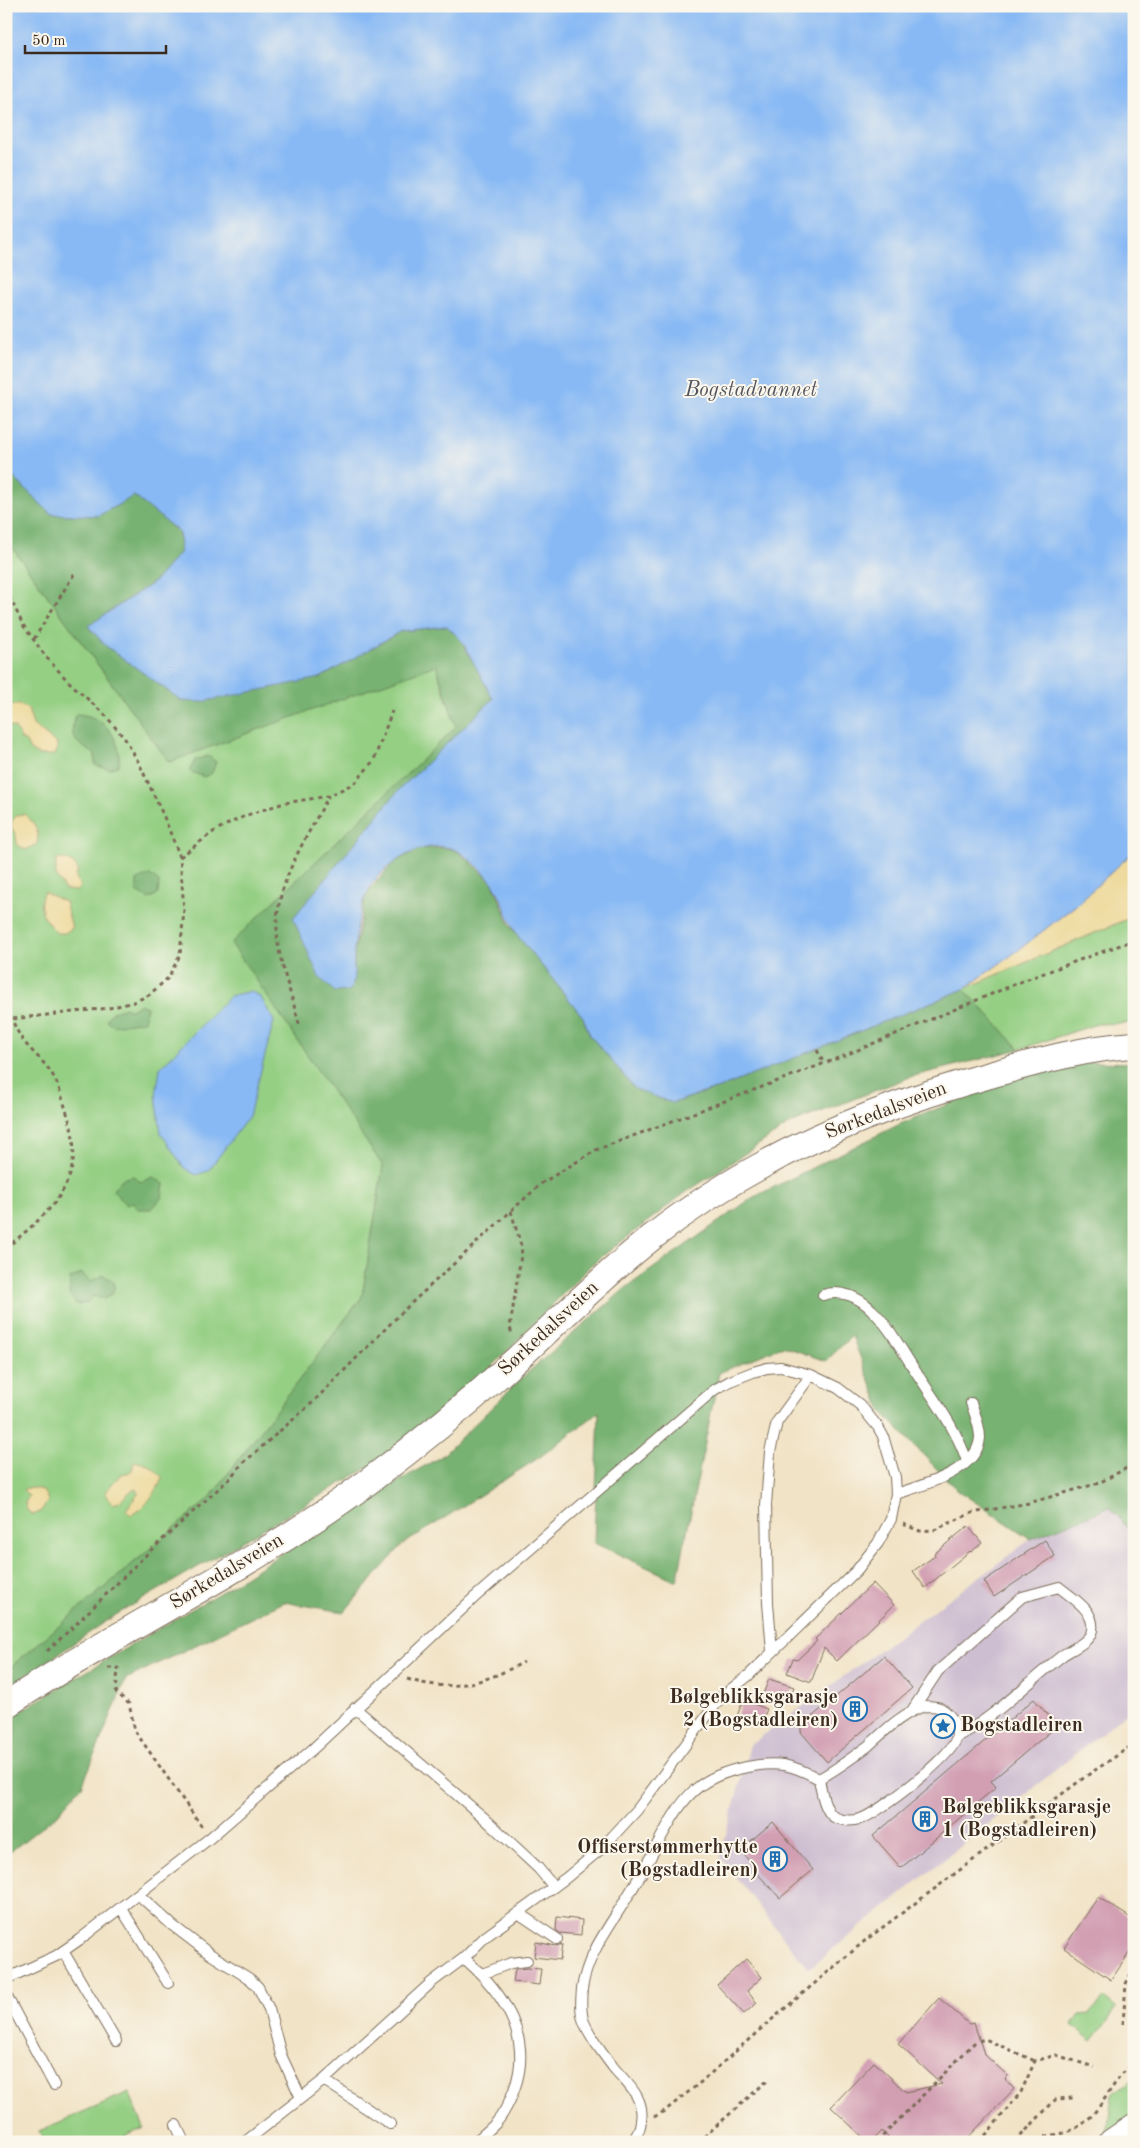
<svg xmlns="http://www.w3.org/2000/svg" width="1140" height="2148" viewBox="0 0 1140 2148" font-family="'Old Standard TT',serif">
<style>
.industrial{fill:#cebed1}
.green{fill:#95cf84;stroke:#687c51}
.forest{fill:#78b272;stroke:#5a6e48}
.sand{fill:#eeda9e;stroke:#94825e}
.water{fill:#88b9f4;stroke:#627289}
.building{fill:#d19eb2}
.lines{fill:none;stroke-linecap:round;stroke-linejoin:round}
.service-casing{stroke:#7b6b59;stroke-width:12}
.tertiary-casing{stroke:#7b6b59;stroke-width:28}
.path{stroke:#7b6b59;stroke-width:3;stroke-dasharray:4 4;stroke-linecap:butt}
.service{stroke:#fff;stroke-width:10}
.tertiary{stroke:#fff;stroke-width:26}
.labels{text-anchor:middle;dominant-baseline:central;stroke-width:4;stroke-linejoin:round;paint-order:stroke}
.street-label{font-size:20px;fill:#3b2a1e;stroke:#fbf7ec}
.poi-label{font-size:20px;font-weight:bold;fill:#3b2a1e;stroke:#fbf7ec;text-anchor:end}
.water-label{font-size:21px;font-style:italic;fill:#52555e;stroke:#fbf7ec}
</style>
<rect width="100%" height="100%" fill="#fbf7ec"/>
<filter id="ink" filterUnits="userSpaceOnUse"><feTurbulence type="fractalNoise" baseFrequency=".02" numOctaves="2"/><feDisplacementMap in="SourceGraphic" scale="10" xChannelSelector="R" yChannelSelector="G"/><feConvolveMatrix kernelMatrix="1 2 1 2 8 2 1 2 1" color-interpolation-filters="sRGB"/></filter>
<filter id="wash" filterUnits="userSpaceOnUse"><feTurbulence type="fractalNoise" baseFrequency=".0096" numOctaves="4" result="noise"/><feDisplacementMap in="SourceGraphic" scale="20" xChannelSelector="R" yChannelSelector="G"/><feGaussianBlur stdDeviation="1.12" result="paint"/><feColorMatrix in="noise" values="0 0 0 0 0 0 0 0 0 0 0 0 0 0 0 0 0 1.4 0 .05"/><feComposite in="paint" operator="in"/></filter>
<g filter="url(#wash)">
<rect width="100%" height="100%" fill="#f1e3c6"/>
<path class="industrial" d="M1110,1507L1134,1536V1707L808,1969L720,1857L750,1745L1031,1539Z"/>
<path class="green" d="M6,539L169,762L446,660L439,676L456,727L389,792L386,797L384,796L330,848L328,856L323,855L232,943L383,1166L362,1297L209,1499L6,1671Z
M1134,916V1023L1097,1024L1020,1049L964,989Z
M1104,1998L1117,2009L1092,2041L1072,2025L1080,2015L1089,2014Z
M1134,2077V2142H1106L1112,2095Z
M129,2092L144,2128L112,2142H44L39,2131Z"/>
<path class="forest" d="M6,470L51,514L98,516L134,496L179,532L180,552L154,582L88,626L106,646L182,701L320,678L401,631L447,626L462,641L493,699L398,791L293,918L354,983V953L366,894L394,862L420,848H449L457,851L471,862L493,883L510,925L518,936L583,1017L590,1035L635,1089L672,1103L725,1086L964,989L1020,1049L910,1077L790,1124L685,1193L592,1264L482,1377L390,1455L114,1616L6,1689V1671L209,1499L362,1297L383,1166L231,943L456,727L436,665L169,762L6,539Z
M76,714C104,715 122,738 119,765L109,769L95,765V754C75,743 67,737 76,714Z
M208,756L216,762L212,773L204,777L189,771L195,760Z
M150,875L159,882L158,894L149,899L137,892V880Z
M140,1004L147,1007L144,1021L113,1026L106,1020L112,1012L125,1007L131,1010Z
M1094,1062L1134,1063V1536L1110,1507L1031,1539L957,1490L882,1412L852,1336L826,1361L783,1346L719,1373L677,1581L594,1543L599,1412L540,1457L402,1545L344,1612L284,1602L126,1679L82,1786L57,1815L6,1855V1745L15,1737V1714L231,1586L357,1505L442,1456L526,1374L627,1287L752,1198L900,1124L1041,1066Z
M133,1176L141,1182L153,1177L164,1184L162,1197L152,1209H138L133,1202L126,1205L113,1190L122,1179Z
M81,1273L91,1281L104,1275L115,1283L113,1293L104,1299L94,1296L87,1303L77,1305L69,1294L70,1279Z"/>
<path class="sand" d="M9,705H20L28,709L33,725L57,744V750L55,755H38L30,750L26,742L21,739L15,728L6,725V707Z
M24,814C34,822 40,830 37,844L25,850L17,844L16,835L11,827L12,821L17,815Z
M1134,851V916L964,989L1016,952L1076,905Z
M63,859C71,861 76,864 78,871L75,875L80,886L77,891L65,890L56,876V860Z
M44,892L65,902L72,928L65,933H57C46,923 35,906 44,892Z
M134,1462C147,1462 153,1468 162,1477C159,1491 143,1509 131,1515L126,1510L138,1494L137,1488L133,1489L119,1502L112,1504L105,1492L121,1474L128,1473L132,1470Z
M27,1488C38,1488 45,1489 48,1501L40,1512L33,1515L26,1509L25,1503L29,1496L23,1490Z"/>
<path class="water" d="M6,6H1134V851L1076,905L1016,952L964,989L725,1086L672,1103L635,1089L590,1035L583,1017L518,936C508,921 501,893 492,882C483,871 470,858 458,851C426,835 379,865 366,895C361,906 354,941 354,954C353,967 357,979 349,991L335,992L319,977L293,918L398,791L493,699L462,641L447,626L401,631L320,678L201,702L182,701L106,646L88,626L154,582L180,552L179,532L134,496L98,516L51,514L6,470Z
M251,991L261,998L274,1021L249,1116L208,1171L196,1175L184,1168L161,1133L156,1095L160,1068L230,996Z"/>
<g id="blocks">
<path class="building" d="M968,1526L982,1543L971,1552L970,1551L925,1588L913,1571L935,1556L934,1554Z
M1045,1540L1055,1556L994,1597L984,1581Z
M873,1583L894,1605L837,1661L824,1648L811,1682L787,1673L793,1659L797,1660L817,1641L815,1639Z
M884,1656L912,1688L827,1762L801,1732V1726Z
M769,1679L794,1687L788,1703L763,1694Z
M1034,1699L1057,1726L991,1781L996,1787L901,1868L873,1836Z
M743,1700L767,1709L761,1724L737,1716Z
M773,1822L813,1870L780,1898L752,1868L754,1867L740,1850Z
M1098,1897L1134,1920V1946L1111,1980L1064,1948Z
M557,1917L582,1920L581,1935L560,1933L556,1930Z
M536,1942L556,1946L562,1944L560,1960L534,1957Z
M746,1959L762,1977L747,1991L757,2003L744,2014L717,1985Z
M527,1968L541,1969L539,1985L513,1982L515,1969Z
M939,1998L969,2024L974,2023L984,2054L1008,2076L1005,2079L1014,2089L964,2142H892L882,2131L872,2142H868L831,2107L874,2062L906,2092L942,2084L898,2044Z"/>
</g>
</g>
<g filter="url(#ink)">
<use href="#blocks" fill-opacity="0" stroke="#7b6b59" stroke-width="1"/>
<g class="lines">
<defs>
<path id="service" d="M823,1295C841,1289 859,1297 872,1310C890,1327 902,1351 916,1372C935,1401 956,1428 967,1461
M896,1494C922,1485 977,1472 980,1438C980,1426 975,1414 971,1403
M772,1651L768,1603L766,1505L770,1452L777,1422L811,1375
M925,1706C930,1706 936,1706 940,1708C950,1713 960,1728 956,1739C952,1756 878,1814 860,1819C852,1821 842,1821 834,1817C824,1811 821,1789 819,1779C837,1769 852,1758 868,1746C886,1730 902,1713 925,1706Z
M355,1708L483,1817L538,1868L554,1887
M913,1709L938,1671L1022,1597L1059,1587C1072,1598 1095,1610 1092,1630C1090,1642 1072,1649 1063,1655C1028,1682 997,1716 957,1737
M139,1895L172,1925L210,1954L250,1979L258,1987L269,2009L281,2055L301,2098
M121,1908L168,1983
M518,1913L557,1939
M63,1951L116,2041
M464,1958C503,1992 534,2037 514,2090C510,2101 504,2114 495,2124C489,2130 482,2136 475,2142
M482,1974L511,1963L527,1961
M6,1979L56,1956L79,1940L210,1838L315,1747L475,1597L714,1390L730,1381L753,1372L767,1368L781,1367L811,1375L838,1388L860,1405L878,1427L883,1436L895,1477L896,1494L891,1519L878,1543L857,1570L748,1676L721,1697L637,1810L601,1849L566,1878L485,1937L464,1958L432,1982L324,2080L245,2142
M6,1995L54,2085
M324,2080L390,2124
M176,2125L184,2142
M632,2142C637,2136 640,2129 641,2121C645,2097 627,2084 613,2067C603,2053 591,2039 584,2022C580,2012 581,2000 582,1989C587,1953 611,1925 629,1894C639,1878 648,1862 657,1845C681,1801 694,1777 747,1767C777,1761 792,1764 819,1779"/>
<path id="tertiary" d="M6,1705C125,1626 255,1566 369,1481C420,1443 470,1402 518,1358C562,1318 604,1275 651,1238C752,1158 874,1107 997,1073C1042,1060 1087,1048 1134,1045
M1112,2142L1134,2127"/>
</defs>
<use href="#service" class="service-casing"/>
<use href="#tertiary" class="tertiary-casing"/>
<path class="path" d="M6,589L23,625L46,657L67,680L106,716L125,739L139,763L164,817L180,857L184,910L180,955L168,978L149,995L134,1002L109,1008L12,1019
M34,639L76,571
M180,857L216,830L247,815L284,803L329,796L356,782L374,760L392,711
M6,1009C11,1017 15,1027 20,1036C28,1049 41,1058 50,1071C58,1082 62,1097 66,1110C90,1178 55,1208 6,1248
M299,1024C292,994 278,962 277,931C275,882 307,838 328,797
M817,1050L824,1064
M511,1211L522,1249L510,1327L512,1335
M903,1524L920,1531L934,1530L972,1513L1029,1503L1099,1483L1134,1464
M47,1651L73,1627L151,1550L228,1480L242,1464L312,1403L405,1309L511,1211L542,1183L596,1150L841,1057L1025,980L1134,940
M108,1668H118L116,1692L129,1704L135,1731L202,1827
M407,1679C452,1693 484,1683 524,1662
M1123,2024L1126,1984L1134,1967
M654,2117L666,2110L701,2082L763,2027L867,1939L1085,1777L1134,1744
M1045,2136C1099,2133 1100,2093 1134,2061
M698,2142L767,2081
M877,2142L975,2042L985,2039L1035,2061
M980,2142L1021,2092L1035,2061L1056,2055L1094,2067
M1015,2142L1056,2099L1073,2098"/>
<use href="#service" class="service"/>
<use href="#tertiary" class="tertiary"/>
</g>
</g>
<defs>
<symbol id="building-ring" viewBox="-11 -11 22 22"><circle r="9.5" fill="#fbf7ec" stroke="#1f6fb2" stroke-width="1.5"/><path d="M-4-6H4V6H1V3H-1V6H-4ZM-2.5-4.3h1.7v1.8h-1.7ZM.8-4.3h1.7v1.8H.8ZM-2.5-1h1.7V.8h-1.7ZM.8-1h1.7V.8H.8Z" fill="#1f6fb2"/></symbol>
<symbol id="sight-ring" viewBox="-11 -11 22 22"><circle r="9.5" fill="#fbf7ec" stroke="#1f6fb2" stroke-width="1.5"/><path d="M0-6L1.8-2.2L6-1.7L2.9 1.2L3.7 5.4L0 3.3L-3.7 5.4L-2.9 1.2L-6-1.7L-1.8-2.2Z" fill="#1f6fb2"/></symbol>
</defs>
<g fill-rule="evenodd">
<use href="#building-ring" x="841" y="1695" width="28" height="28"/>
<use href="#sight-ring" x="929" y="1712" width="28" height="28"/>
<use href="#building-ring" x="911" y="1805" width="28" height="28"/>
<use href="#building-ring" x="761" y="1845" width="28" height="28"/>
</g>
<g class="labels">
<g class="street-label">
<text transform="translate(886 1111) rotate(-21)">Sørkedalsveien</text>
<text transform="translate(549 1329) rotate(-43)">Sørkedalsveien</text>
<text transform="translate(227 1572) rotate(-31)">Sørkedalsveien</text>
</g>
<g class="poi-label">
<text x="838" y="1698">Bølgeblikksgarasje<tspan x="838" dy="23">2 (Bogstadleiren)</tspan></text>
<text x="960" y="1726" text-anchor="start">Bogstadleiren</text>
<text x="942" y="1808" text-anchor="start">Bølgeblikksgarasje<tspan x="942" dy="23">1 (Bogstadleiren)</tspan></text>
<text x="758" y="1848">Offiserstømmerhytte<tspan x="758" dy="23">(Bogstadleiren)</tspan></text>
</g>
<g class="water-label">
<text x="751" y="390">Bogstadvannet</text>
</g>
</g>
<rect width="1140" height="2148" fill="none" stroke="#fbf7ec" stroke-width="25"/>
<path d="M25 45v8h141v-8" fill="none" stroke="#3b2a1e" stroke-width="2.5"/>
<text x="32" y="45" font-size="15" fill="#3b2a1e" stroke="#fbf7ec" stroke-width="4" paint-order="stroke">50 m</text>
</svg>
